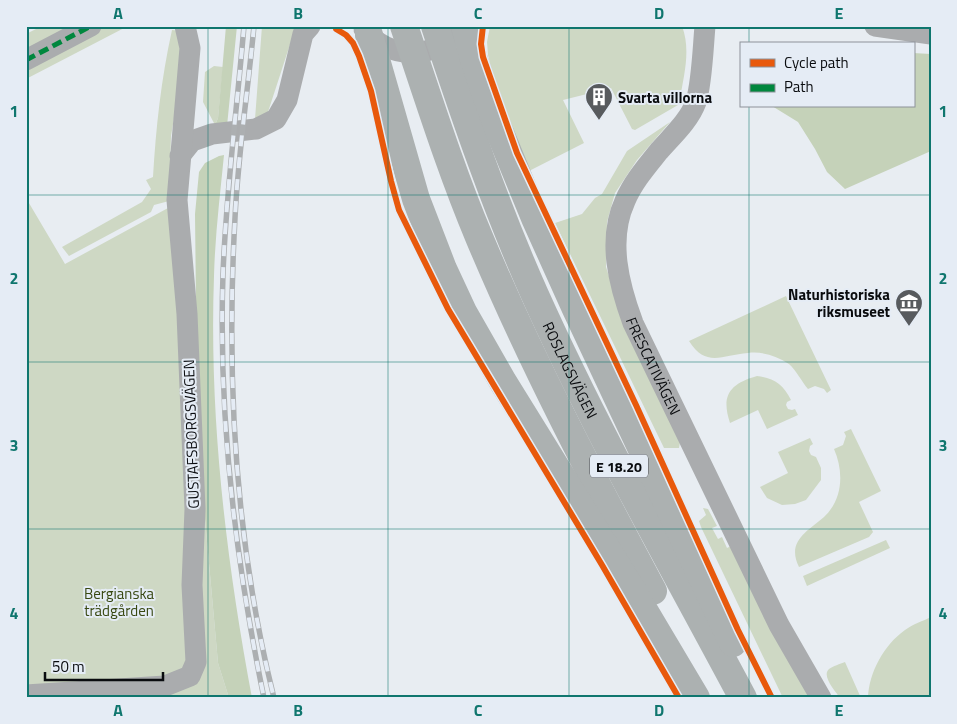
<svg xmlns="http://www.w3.org/2000/svg" width="957" height="724" viewBox="0 0 957 724" font-family="'Titillium Web',sans-serif">
<style>
.green{fill:#ced8c4}
.forest{fill:#c5d2b9}
.lines{fill:none;stroke-linecap:round;stroke-linejoin:round}
.minor{stroke:#aaacae;stroke-width:21}
.major{stroke:#acb1b1;stroke-width:28}
.rail-casing{stroke:#acafb1;stroke-width:5.5}
.rail{stroke:#e5ecf5;stroke-width:4;stroke-dasharray:11;stroke-linecap:butt}
.quiet{stroke:#00873e;stroke-width:5;stroke-dasharray:10 5;stroke-linecap:butt}
.cycleway-casing{stroke:#e5ecf5;stroke-width:9}
.cycleway{stroke:#e8590c;stroke-width:6}
.grid{fill:none;stroke:#0f766e;stroke-width:1;stroke-opacity:0.55}
.labels{text-anchor:middle;dominant-baseline:central;stroke-width:4;stroke-linejoin:round;paint-order:stroke}
.shield{fill:#e5ecf5;stroke:#4c4f54;stroke-width:1}
.shield-label{font-size:14px;font-weight:bold;fill:#0a0c0f}
.poi-label{font-size:15px;font-weight:bold;fill:#0a0c0f;stroke:#e5ecf5;text-anchor:start}
.street-label{font-size:15px;fill:#0a0c0f;stroke:#e5ecf5}
.park-label{font-size:15px;fill:#384811;stroke:#e5ecf5}
.neatline{fill:none;stroke:#0f766e;stroke-width:2}
.grid-label{font-size:16px;text-anchor:middle;font-weight:bold;fill:#0f766e}
</style>
<rect width="100%" height="100%" fill="#e8edf2"/>
<path class="green" d="M42,26H128L26,79V34Z
M262,26H296L268,112L255,119Z
M490,26H682C691,50 684,74 680,99L678,105L635,130L632,129L611,88L563,100L584,143L529,171L493,76L488,55L487,42Z
M172,30L182,31L178,94L171,136L169,201L154,205L151,212L69,256L62,247L142,202L151,189L146,180L153,177C156,127 161,80 172,30Z
M214,66L223,67L218,118L215,125L203,102L205,72Z
M670,122L637,160L615,193L607,222L606,267L624,322L680,442L679,448H664L555,223L582,214L595,198L602,194L627,151Z
M26,198L65,264L168,208L204,508L218,663L229,698H26Z
M786,296L831,390L827,393L824,389L815,386L808,389C802,382 796,370 789,364C777,356 762,351 748,353C722,355 706,368 689,341Z
M757,376C774,378 783,384 791,400L787,402L786,405L788,409L792,410L795,409L798,415L767,429L758,410L730,423C721,396 729,384 757,376Z
M851,429L881,491L859,502L873,532L869,537L799,567C786,541 808,531 824,517C843,499 844,472 834,449L843,445L846,436L844,432Z
M810,438L813,444L810,446L809,451L811,455L816,457L821,468V480L806,500L795,504L782,505L767,498L760,487L788,473L778,452Z
M703,508L708,509L717,526L712,528L718,539L722,537L727,548L731,546L811,698H783L701,527L699,521L706,515Z
M886,540L890,548L807,586L803,576Z
M931,617V698H868C869,672 884,645 905,630C913,624 923,621 931,617Z
M845,662L861,698H840C836,692 821,676 829,669C833,666 840,664 845,662Z"/>
<path class="forest" d="M226,26H237L227,126L215,125L218,118Z
M913,53L931,54V151L845,189L827,172L815,149L798,122L772,106H913Z
M224,155C220,195 215,236 214,276C209,418 226,559 252,698H229L218,663L204,508L197,392L195,214L199,172L205,163L219,156Z"/>
<g class="lines">
<g class="minor">
<path id="s1" d="M705,26C703,48 702,82 696,102C689,121 672,136 659,151C647,166 633,182 625,201C607,240 619,285 633,323L779,625L821,698"/>
<path d="M875,26L931,34"/>
<path d="M364,29C387,60 439,62 459,26"/>
<path d="M26,60L91,26"/>
<path d="M180,156L192,141L212,134L256,129L276,119L287,100L303,34L310,26"/>
<path d="M26,695L165,686L190,676L196,662L192,585L195,509L187,314L177,200L190,48L185,26"/>
</g>
<g class="major">
<path d="M404,26C428,97 450,168 479,237C530,359 591,475 653,591"/>
<path id="s2" d="M435,26C465,117 496,208 535,295C597,433 672,565 743,698"/>
<path d="M465,26L474,60L496,123L535,218L576,309L733,643"/>
<path d="M369,35L416,199L443,269L463,312L503,382L627,582L696,698"/>
</g>
<defs>
<path id="rail" d="M244,26C237,109 226,191 223,274C218,417 235,558 264,698
M254,26C248,90 238,154 235,218C226,378 235,542 274,698"/>
</defs>
<use href="#rail" class="rail-casing"/>
<use href="#rail" class="rail"/>
<path class="quiet" d="M26,60L91,26"/>
<defs>
<path id="cycleway" d="M336,26V29L346,35L353,43L359,56L371,91L391,181L399,210L448,309L602,565L679,698
M483,26L481,44L483,57L517,153L636,405L738,630L772,698"/>
</defs>
<use href="#cycleway" class="cycleway-casing"/>
<use href="#cycleway" class="cycleway"/>
</g>
<path class="grid" d="M208,26V698M388,26V698M569,26V698M749,26V44M749,106V698M26,195H931M26,362H931M26,529H931"/>
<defs>
<symbol id="building-pin" viewBox="-11 -11 22 30"><path d="M0 17L-7.5 6A9.5 9.5 0 1 1 7.5 6Z" fill="#585b5e" stroke="#e5ecf5"/><path d="M-4-6H4V6H1V3H-1V6H-4ZM-2.5-4.3h1.7v1.8h-1.7ZM.8-4.3h1.7v1.8H.8ZM-2.5-1h1.7V.8h-1.7ZM.8-1h1.7V.8H.8Z" fill="#fff"/></symbol>
<symbol id="museum-pin" viewBox="-11 -11 22 30"><path d="M0 17L-7.5 6A9.5 9.5 0 1 1 7.5 6Z" fill="#585b5e" stroke="#e5ecf5"/><path d="M0-6L6-3V-2H-6V-3ZM-5-1h2V3h-2ZM-1-1h2V3h-2ZM3-1h2V3H3ZM-6 4H6V6H-6Z" fill="#fff"/></symbol>
</defs>
<g fill-rule="evenodd">
<use href="#building-pin" x="583" y="81" width="32" height="43"/>
<use href="#museum-pin" x="893" y="287" width="32" height="43"/>
</g>
<g class="labels">
<rect class="shield" x="590" y="454.5" width="58" height="23" rx="4"/>
<g class="shield-label">
<text x="619" y="466">E 18.20</text>
</g>
<g class="poi-label">
<text x="618" y="97">Svarta villorna</text>
<text x="890" y="294" text-anchor="end">Naturhistoriska<tspan x="890" dy="17">riksmuseet</tspan></text>
</g>
<g class="street-label">
<text stroke="none"><textPath href="#s1" startOffset="372">FRESCATIVÄGEN</textPath></text>
<text stroke="none"><textPath href="#s2" startOffset="370">ROSLAGSVÄGEN</textPath></text>
<text transform="translate(191 434) rotate(-92)">GUSTAFSBORGSVÄGEN</text>
</g>
<g class="park-label">
<text x="119" y="593">Bergianska<tspan x="119" dy="17">trädgården</tspan></text>
</g>
</g>
<rect width="957" height="724" fill="none" stroke="#e5ecf5" stroke-width="55"/>
<rect x="740" y="42" width="175" height="65" fill="#e5ecf5" stroke="#8d9299"/>
<rect x="750" y="59" width="25" height="8" fill="#e8590c" stroke="#8d9299"/>
<text x="784" y="68" font-size="15" fill="#0a0c0f">Cycle path</text>
<rect x="750" y="84" width="25" height="8" fill="#00873e" stroke="#8d9299"/>
<text x="784" y="92" font-size="15" fill="#0a0c0f">Path</text>
<path d="M45 672v8h118v-8" fill="none" stroke="#0a0c0f" stroke-width="2.5"/>
<text x="52" y="672" font-size="15" fill="#0a0c0f" stroke="#e5ecf5" stroke-width="4" paint-order="stroke">50 m</text>
<rect x="28" y="28" width="902" height="668" class="neatline"/>
<g class="grid-label">
<text x="118" y="19">A</text>
<text x="298" y="19">B</text>
<text x="478" y="19">C</text>
<text x="659" y="19">D</text>
<text x="839" y="19">E</text>
<text x="14" y="117">1</text>
<text x="943" y="117">1</text>
<text x="14" y="284">2</text>
<text x="943" y="284">2</text>
<text x="14" y="451">3</text>
<text x="943" y="451">3</text>
<text x="14" y="619">4</text>
<text x="943" y="619">4</text>
<text x="118" y="716">A</text>
<text x="298" y="716">B</text>
<text x="478" y="716">C</text>
<text x="659" y="716">D</text>
<text x="839" y="716">E</text>
</g>
</svg>
